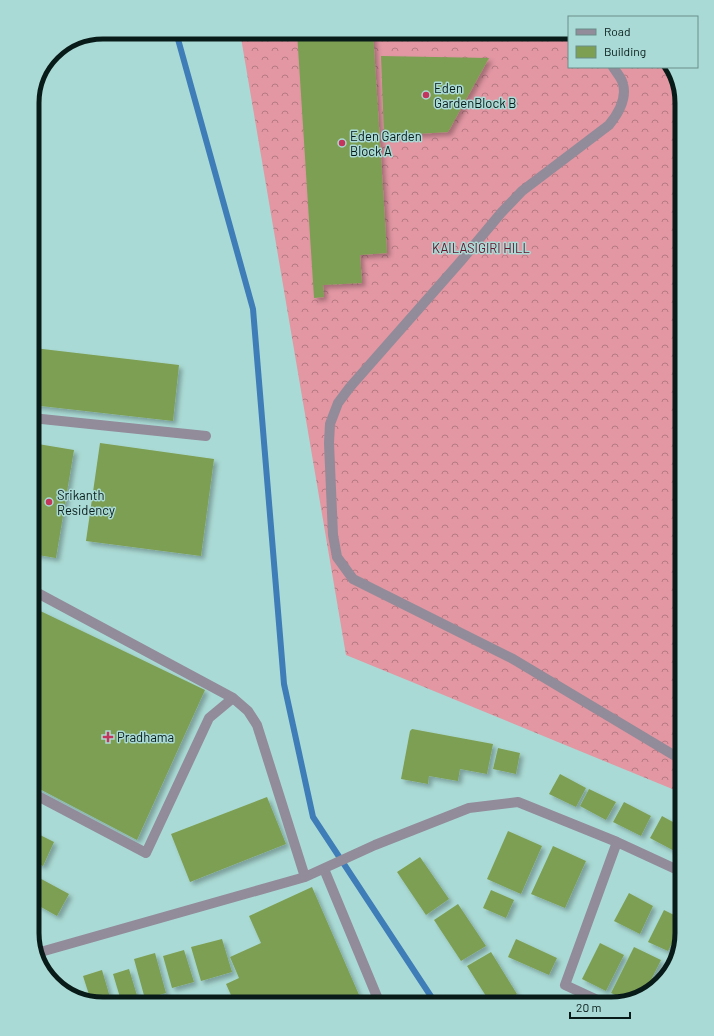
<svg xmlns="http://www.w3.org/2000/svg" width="714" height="1036" viewBox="0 0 714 1036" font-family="Barlow,sans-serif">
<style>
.forest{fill:url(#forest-crowns)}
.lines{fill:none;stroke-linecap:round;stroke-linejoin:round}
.stream{stroke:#3e7db7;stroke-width:6}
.building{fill:#7d9f52;filter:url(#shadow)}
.minor{stroke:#928b99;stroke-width:10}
.poi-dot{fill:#c4355d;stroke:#aadad5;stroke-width:1.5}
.labels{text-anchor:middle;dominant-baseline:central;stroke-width:3;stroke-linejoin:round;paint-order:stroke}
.poi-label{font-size:13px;fill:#081b19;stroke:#aadad5;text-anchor:start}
.park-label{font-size:13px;fill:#64142b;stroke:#aadad5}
.rim{fill:none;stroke:#081b19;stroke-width:5}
</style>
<defs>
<pattern id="forest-crowns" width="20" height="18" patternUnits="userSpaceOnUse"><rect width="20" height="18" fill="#e297a3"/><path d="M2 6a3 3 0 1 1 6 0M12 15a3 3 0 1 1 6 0" fill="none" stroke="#b57a84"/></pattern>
<filter id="shadow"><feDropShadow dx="3.5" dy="3.5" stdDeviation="2" flood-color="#0004"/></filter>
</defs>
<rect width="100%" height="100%" fill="#aadad5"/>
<path class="forest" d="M240,32H569V67L673,68L682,103V793L346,655Z"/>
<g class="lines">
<path class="stream" d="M176,32L253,309L284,684L313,817L436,1004"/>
</g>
<path class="building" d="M297,32H373L387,253L360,255L362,283L323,285L324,297L314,298Z
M381,56L489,58L448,132L384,136Z
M34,348L179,365L173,421L32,405V369Z
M32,443L74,450L56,558L32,554Z
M100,443L214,459L201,556L86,541Z
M32,607L205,690L137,840L32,785Z
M412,729L493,744L487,774L460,769L458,781L429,776L428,784L401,779L410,731Z
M498,748L520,753L516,774L493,769Z
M560,774L586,788L576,807L549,794Z
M589,789L616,802L606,820L580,806Z
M267,797L286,844L190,882L171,834Z
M624,802L651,816L641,836L613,822Z
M662,816L682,827V855L650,838Z
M32,831L54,842L43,866L32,861Z
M508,831L542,846L521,894L487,879Z
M553,846L586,861L565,908L531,894Z
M420,857L449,899L426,915L397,872Z
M32,874L69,894L57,916L32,902Z
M312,887L363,1004H250L249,1002L235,1004L226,984L239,978L230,957L261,943L249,916Z
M491,890L514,900L506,918L483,908Z
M629,893L653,906L640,934L614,921Z
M458,904L486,946L461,961L434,920Z
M664,910L682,919V924L668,951L648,942Z
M222,939L232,972L201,981L191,947Z
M516,939L557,958L549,975L508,957Z
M600,943L624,955L606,991L582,979Z
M634,947L661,960L643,996L626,1000L611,993Z
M184,950L194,982L172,988L163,956Z
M491,952L517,994L501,1004H491L467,966Z
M155,953L166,993L145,999L134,959Z
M669,959L674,961L672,969L655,986Z
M129,969L139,1002L122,1004L113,974Z
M102,970L112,1004H98L91,1001L83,976Z
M83,991L86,1000L71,995Z"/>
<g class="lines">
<path class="minor" d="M613,67C616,72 622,78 623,84C627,99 618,114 609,125L522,191L501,213L460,262L350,387L338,403L330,424L329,443L333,535L337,557L353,579L513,659L682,760
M32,418L206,436
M233,698L248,711L257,725L305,877
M32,793L146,853L209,718L233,698L32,590
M324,869L380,1004
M37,953L305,877L375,845L469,808L518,802L617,842L682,872
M606,1004L565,985L617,842"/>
</g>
<g class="poi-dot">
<circle cx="426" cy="95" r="4"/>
<circle cx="342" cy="143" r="4"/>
<circle cx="49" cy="502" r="4"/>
<path d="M106 731h4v4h4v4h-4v4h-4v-4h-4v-4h4z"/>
</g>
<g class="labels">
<g class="poi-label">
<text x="434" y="88">Eden<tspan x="434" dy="15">GardenBlock B</tspan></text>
<text x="350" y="136">Eden Garden<tspan x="350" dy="15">Block A</tspan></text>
<text x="57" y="495">Srikanth<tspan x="57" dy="15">Residency</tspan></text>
<text x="117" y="737">Pradhama</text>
</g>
<g class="park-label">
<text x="481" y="248">KAILASIGIRI HILL</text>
</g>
</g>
<path d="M0 0H714V1036H0ZM103 39H611A64 64 0 0 1 675 103V933A64 64 0 0 1 611 997H103A64 64 0 0 1 39 933V103A64 64 0 0 1 103 39Z" fill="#aadad5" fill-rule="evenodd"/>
<path class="rim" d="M103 39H611A64 64 0 0 1 675 103V933A64 64 0 0 1 611 997H103A64 64 0 0 1 39 933V103A64 64 0 0 1 103 39Z"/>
<rect x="568" y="16" width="130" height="52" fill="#aadad5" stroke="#698e8a"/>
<rect x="576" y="29" width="20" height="6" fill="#928b99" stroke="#698e8a"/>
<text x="604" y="36" font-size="12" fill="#081b19">Road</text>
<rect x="576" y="46" width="20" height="12" fill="#7d9f52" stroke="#698e8a"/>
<text x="604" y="56" font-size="12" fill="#081b19">Building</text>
<path d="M570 1012v6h60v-6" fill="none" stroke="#081b19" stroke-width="2"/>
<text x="576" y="1012" font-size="12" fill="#081b19" stroke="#aadad5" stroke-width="3" paint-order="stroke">20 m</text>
</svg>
